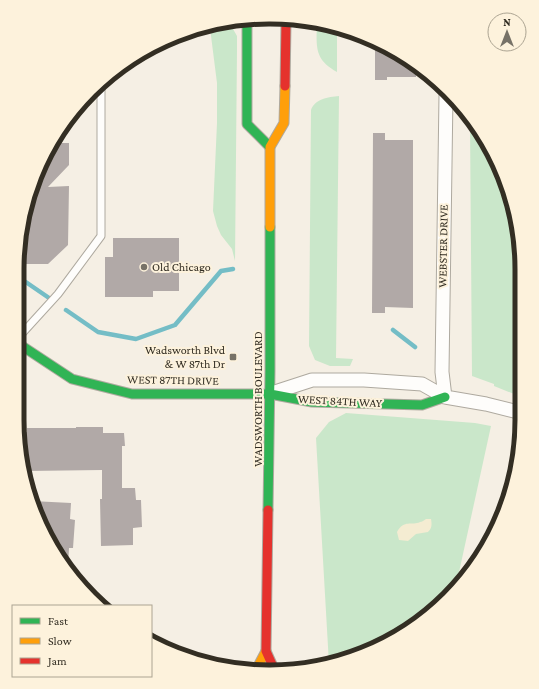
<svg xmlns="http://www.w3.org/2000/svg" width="539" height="689" viewBox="0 0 539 689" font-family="'Crimson Pro',serif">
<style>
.green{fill:#cae7ca}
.sand{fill:#f4ecd2}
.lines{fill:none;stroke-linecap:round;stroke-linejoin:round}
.stream{stroke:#74bdc6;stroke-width:4.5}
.building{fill:#b1a9a7}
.lane-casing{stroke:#aea99f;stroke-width:9}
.street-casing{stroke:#aea99f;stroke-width:15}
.fast-casing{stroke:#aea99f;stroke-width:11}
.slow-casing{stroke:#aea99f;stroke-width:11}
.jam-casing{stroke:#aea99f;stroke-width:11}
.lane{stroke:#fefdfb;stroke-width:7}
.street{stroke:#fefdfb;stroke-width:13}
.fast{stroke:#30b455;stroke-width:9}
.slow{stroke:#ff9f0a;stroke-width:9}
.jam{stroke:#e5322d;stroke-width:9}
.poi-dot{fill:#777267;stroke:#fdf2dc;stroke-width:1.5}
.labels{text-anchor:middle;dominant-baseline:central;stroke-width:4;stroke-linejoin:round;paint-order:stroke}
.street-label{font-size:12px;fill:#332e23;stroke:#fdf2dc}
.poi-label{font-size:12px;fill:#332e23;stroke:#fdf2dc;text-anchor:start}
.rim{fill:none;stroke:#332e23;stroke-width:5}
</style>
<rect width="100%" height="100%" fill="#f5efe4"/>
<path class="green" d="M229,22L237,36V50L235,261L232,249L221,235L217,226L213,211L217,123V83L210,28Z
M317,24L335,26L337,27V72C315,60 316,48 317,24Z
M339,96L336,358L353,359L350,366H330L315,360L309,346L311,110C315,99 328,97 339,96Z
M470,122L488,143L509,189L521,253L519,396L494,386V384L472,376Z
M346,413L475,423L491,426L456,586L436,609L396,638L335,663L329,664L316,438L329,422Z"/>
<path class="sand" d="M426,519H431C432,525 432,528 428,532L416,534L408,541L399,540L397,532C404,519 412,526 420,522C422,522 424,520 426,519Z"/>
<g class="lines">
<path class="stream" d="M17,276L52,300
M66,310L98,332L136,339L175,325L221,271L233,269
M393,330L415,347"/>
</g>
<path class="building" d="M375,46L416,66V77H387V80H375Z
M373,133H385V140H413V308L385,307V313H372Z
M55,143H69V165L48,187L69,186L68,245L48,264H26V242H20L30,188Z
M113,238H179V291H153V297H105V257H113Z
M76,427H103V433H124L125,446H122V488H135L136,500H141L142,527L133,528V545L101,546L100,499H102V470L27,471V466H23L19,432H27V428H76Z
M32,501L71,503L70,519L75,520L73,548H69L68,568L51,546Z"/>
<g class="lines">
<defs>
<path id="lane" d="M17,339L58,294L101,236V88"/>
<path id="street" d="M272,393L312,380H364L422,384L445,397L486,404L518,412
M445,397L442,372L446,95"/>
<path id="fast" d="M247,20V124L270,147
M17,341L22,346L72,379L132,394H270L312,402L422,405L445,397
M268,510L270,371V227"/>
<path id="slow" d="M270,227V147L284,123L285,86
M256,670L266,651"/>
<path id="jam" d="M285,86L286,22
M268,510L266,651L275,671"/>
</defs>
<use href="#lane" class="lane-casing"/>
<use href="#street" class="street-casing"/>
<use href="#fast" class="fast-casing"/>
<use href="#slow" class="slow-casing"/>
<use href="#jam" class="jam-casing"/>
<use href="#lane" class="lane"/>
<use href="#street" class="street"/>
<use href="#fast" class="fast"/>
<use href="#slow" class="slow"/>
<use href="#jam" class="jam"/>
</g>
<g class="poi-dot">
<circle cx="144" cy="267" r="4"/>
<rect x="229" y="353" width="8" height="8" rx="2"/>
</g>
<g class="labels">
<g class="street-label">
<text transform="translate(443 246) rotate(-89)">WEBSTER DRIVE</text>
<text transform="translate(173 380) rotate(1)">WEST 87TH DRIVE</text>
<text transform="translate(258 399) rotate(-90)">WADSWORTH BOULEVARD</text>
<text transform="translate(340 401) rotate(3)">WEST 84TH WAY</text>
</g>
<g class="poi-label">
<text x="152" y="267">Old Chicago</text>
<text x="225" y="350" text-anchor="end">Wadsworth Blvd<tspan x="225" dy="14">&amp; W 87th Dr</tspan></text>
</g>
</g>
<path d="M0 0H539V689H0ZM269 24H270A245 245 0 0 1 515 269V420A245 245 0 0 1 270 665H269A245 245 0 0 1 24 420V269A245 245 0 0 1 269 24Z" fill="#fdf2dc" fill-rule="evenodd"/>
<path class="rim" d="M269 24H270A245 245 0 0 1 515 269V420A245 245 0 0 1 270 665H269A245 245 0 0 1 24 420V269A245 245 0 0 1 269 24Z"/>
<rect x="12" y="605" width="140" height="72" fill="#fdf2dc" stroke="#aca492"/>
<rect x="20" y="618" width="20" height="6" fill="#30b455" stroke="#aca492"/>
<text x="48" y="625" font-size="12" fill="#332e23">Fast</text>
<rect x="20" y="638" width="20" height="6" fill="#ff9f0a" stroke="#aca492"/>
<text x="48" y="645" font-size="12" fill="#332e23">Slow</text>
<rect x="20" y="658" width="20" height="6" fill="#e5322d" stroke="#aca492"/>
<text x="48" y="665" font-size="12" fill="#332e23">Jam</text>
<g transform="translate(507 32)"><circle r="19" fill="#fdf2dc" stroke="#aca492"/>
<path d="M0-3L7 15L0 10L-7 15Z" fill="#777267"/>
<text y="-6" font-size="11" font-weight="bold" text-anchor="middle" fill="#332e23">N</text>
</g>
</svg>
